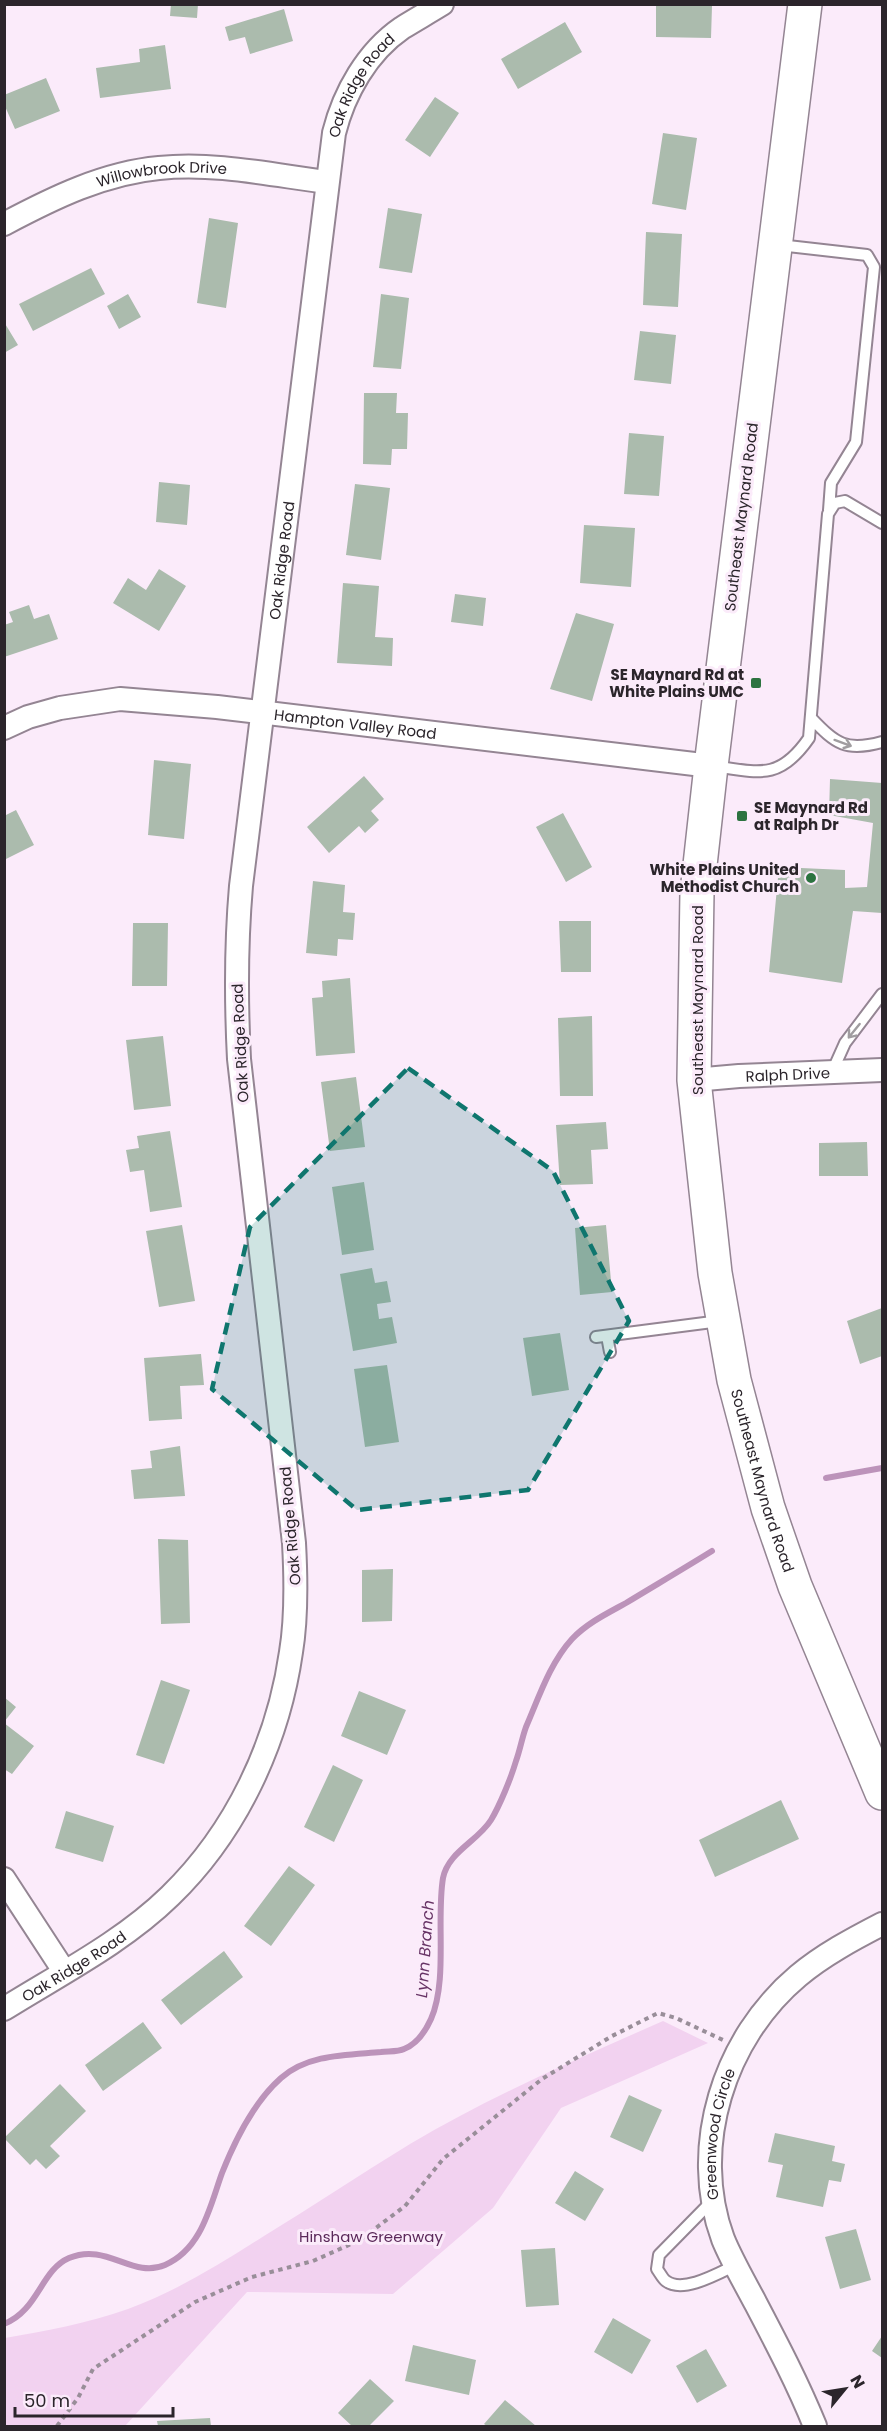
<svg xmlns="http://www.w3.org/2000/svg" width="887" height="2431" viewBox="0 0 887 2431" font-family="Poppins,sans-serif">
<style>
.green{fill:#f2d2f0}
.lines{fill:none;stroke-linecap:round;stroke-linejoin:round}
.stream{stroke:#bc93ba;stroke-width:6}
.building{fill:#abbbad}
.lane-casing{stroke:#948593;stroke-width:14}
.street-casing{stroke:#948593;stroke-width:26}
.primary-casing{stroke:#948593;stroke-width:36}
.path{stroke:#998e99;stroke-width:4;stroke-dasharray:4.5 4.5;stroke-linecap:butt}
.lane{stroke:#fff;stroke-width:10}
.street{stroke:#fff;stroke-width:22}
.primary{stroke:#fff;stroke-width:33}
.oneway{stroke:#a09da0}
.marked{fill:#0f766e;fill-opacity:0.2;stroke:#0f766e;stroke-width:4.5;stroke-dasharray:12 8;stroke-linejoin:round}
.poi-dot{fill:#2c7340;stroke:#fbebfa;stroke-width:2}
.labels{text-anchor:middle;dominant-baseline:central;stroke-width:6;stroke-linejoin:round;paint-order:stroke}
.street-label{font-size:15px;fill:#2b252b;stroke:#fbebfa}
.poi-label{font-size:15px;font-weight:bold;fill:#2b252b;stroke:#fbebfa;text-anchor:end}
.park-label{font-size:15px;fill:#5b295a;stroke:#fbebfa}
.water-label{font-size:16px;font-style:italic;fill:#673365;stroke:#fbebfa}
</style>
<rect width="100%" height="100%" fill="#fbebfa"/>
<path class="green" d="M663,2021L708,2043L561,2108L493,2208L393,2294L247,2292L125,2426H5V2338C46,2331 88,2323 128,2309C177,2291 220,2264 264,2236C313,2206 361,2174 410,2144C491,2096 577,2059 663,2021Z"/>
<g class="lines">
<path class="stream" d="M826,1478L882,1468
M4,2324C38,2311 41,2270 69,2258C107,2242 132,2279 165,2265C202,2249 210,2206 222,2173C235,2140 254,2102 281,2078C308,2054 347,2055 381,2052C388,2051 398,2052 404,2049C417,2044 426,2030 431,2019C448,1980 436,1920 443,1878C448,1852 478,1841 491,1820C500,1805 511,1778 516,1761C520,1750 522,1738 526,1727C539,1697 550,1663 572,1639C587,1623 608,1613 626,1603C654,1586 683,1569 712,1551"/>
</g>
<path class="building" d="M171,4H198L197,18L170,16Z
M656,5L712,6L711,38L656,37Z
M284,9L293,41L250,54L245,37L229,41L225,27Z
M565,22L582,52L518,89L501,59Z
M165,45L171,89L100,98L96,68L140,62L139,49Z
M46,78L60,111L15,129L4,104V95Z
M435,97L459,113L430,157L405,140Z
M663,133L697,138L686,210L652,204Z
M388,208L422,214L412,273L379,268Z
M209,218L238,223L226,308L197,303Z
M646,232L682,234L678,307L643,305Z
M91,268L105,294L33,331L19,304Z
M128,294L141,317L119,329L107,306Z
M381,294L409,298L401,369L373,367Z
M4,322L18,345L4,353Z
M640,331L676,335L671,384L634,380Z
M364,393H397L396,413H408L407,449H392L391,465L363,464Z
M629,433L664,436L659,496L624,494Z
M159,482L190,485L187,525L156,522Z
M355,484L390,488L381,560L346,555Z
M584,525L635,528L631,587L580,583Z
M159,569L186,586L159,631L113,603L128,578L146,590Z
M343,583L379,586L375,637L393,638L392,666L337,663Z
M455,594L486,598L483,626L451,622Z
M29,605L34,619L49,614L58,639L4,657V625L13,622L9,612Z
M576,613L614,624L592,701L550,689Z
M154,760L191,764L184,839L148,835Z
M364,776L384,799L371,811L379,820L365,833L359,826L329,853L307,827Z
M830,779L882,783V913L853,911L842,983L769,972L779,867L845,870V888L867,887L873,823L829,815Z
M16,810L34,845L4,860V816Z
M563,813L592,867L566,882L536,827Z
M313,881L345,885L343,912L355,913L353,940L338,939L337,956L306,953Z
M559,921H591V972H561Z
M133,923H168L167,986H132Z
M350,978L355,1053L316,1056L312,998L323,997L322,981Z
M592,1016L593,1096H560L558,1018Z
M163,1036L171,1106L134,1110L126,1040Z
M356,1077L365,1147L330,1151L321,1082Z
M606,1122L608,1149L591,1150L593,1184L560,1185L556,1125Z
M170,1131L182,1207L150,1212L144,1170L130,1172L126,1150L139,1148L137,1136Z
M867,1142L868,1176H819V1143Z
M364,1182L374,1250L342,1255L332,1187Z
M182,1225L195,1301L159,1307L146,1231Z
M606,1225L612,1292L580,1295L575,1228Z
M372,1268L375,1283L387,1281L391,1302L377,1304L379,1319L392,1317L397,1343L353,1351L340,1274Z
M882,1308V1356L860,1364L847,1321Z
M560,1333L569,1390L532,1396L523,1338Z
M201,1354L204,1385L180,1386L182,1419L149,1421L144,1358Z
M387,1365L399,1442L365,1447L354,1369Z
M180,1446L185,1496L134,1499L131,1470L152,1468L150,1451Z
M158,1539L188,1540L190,1623L161,1624Z
M393,1569L392,1621L362,1622V1570Z
M161,1680L190,1690L164,1764L136,1755Z
M359,1691L406,1710L387,1755L341,1736Z
M4,1697L16,1707L4,1722Z
M4,1723L34,1746L12,1774L4,1769Z
M333,1765L363,1780L334,1842L304,1827Z
M781,1800L799,1839L715,1877L699,1840Z
M66,1811L114,1826L103,1862L55,1848Z
M289,1866L315,1885L271,1946L244,1926Z
M224,1951L243,1977L181,2025L161,2000Z
M143,2022L162,2048L103,2091L85,2065Z
M60,2084L86,2111L50,2146L60,2156L46,2169L36,2159L30,2165L4,2138Z
M629,2095L662,2110L643,2152L610,2137Z
M775,2133L835,2146L832,2161L845,2164L841,2182L829,2180L823,2207L776,2197L783,2165L768,2162Z
M575,2171L604,2189L585,2221L555,2203Z
M856,2229L871,2280L840,2289L825,2237Z
M555,2248L559,2305L526,2307L521,2250Z
M613,2318L651,2340L632,2374L594,2352Z
M882,2336V2358L872,2351Z
M413,2345L476,2360L469,2395L405,2381Z
M706,2349L727,2386L697,2403L676,2366Z
M370,2379L394,2401L369,2426H352L338,2413Z
M505,2400L536,2426H487L484,2424Z
M210,2418L211,2426H158L157,2421Z"/>
<g class="lines">
<defs>
<path id="lane" d="M779,245L867,255L874,267L856,442L831,483L829,510
M811,718C836,744 846,752 882,742
M714,766C760,773 780,780 809,738L828,514L835,503L845,501L882,523
M832,1072L845,1043L882,994
M607,1336L610,1352
M596,1337L720,1321
M713,2200L659,2255L657,2269C660,2273 663,2279 666,2281C683,2294 719,2273 736,2265"/>
<g id="street">
<path id="s1" d="M4,224C53,198 104,173 159,168C214,162 272,175 327,182"/>
<path id="s2" d="M4,728L28,717L60,708L120,699L217,707L711,766"/>
<path id="s3" d="M694,1080L739,1076L882,1070"/>
<path d="M4,1879L64,1971"/>
<path id="s4" d="M4,2009C60,1974 123,1942 170,1896C236,1832 278,1743 291,1652C297,1616 296,1579 294,1543L239,1059C236,1001 236,944 241,886L334,133C344,93 367,52 402,28C415,20 429,12 442,4"/>
<path id="s5" d="M815,2426C798,2384 777,2344 756,2304C745,2283 732,2261 723,2239C689,2147 724,2038 798,1976C823,1955 853,1939 882,1924"/>
</g>
<g id="primary">
<path id="s6" d="M805,4L711,766L697,892L694,1080L715,1273L734,1380L768,1508L795,1586L882,1793"/>
</g>
</defs>
<use href="#lane" class="lane-casing"/>
<use href="#street" class="street-casing"/>
<use href="#primary" class="primary-casing"/>
<path class="path" d="M57,2426L78,2398L93,2369L195,2302L252,2277L313,2261L360,2240L405,2206L443,2159L542,2079L612,2036L658,2013L676,2018L723,2040"/>
<use href="#lane" class="lane"/>
<use href="#street" class="street"/>
<use href="#primary" class="primary"/>
</g>
<defs><path id="oneway-shaft" d="M-6 0H5M1.5-3L5.5 0L1.5 3" fill="none" stroke-width="1.6" stroke-linecap="round" stroke-linejoin="round" transform="scale(1.5)"/></defs>
<g class="oneway">
<use href="#oneway-shaft" transform="translate(843 743) rotate(20)"/>
<use href="#oneway-shaft" transform="translate(854 1031) rotate(129)"/>
</g>
<path class="marked" d="M408,1068L553,1171L629,1321L528,1490L357,1510L212,1389L250,1227Z"/>
<g class="poi-dot">
<rect x="750" y="677" width="12" height="12" rx="3"/>
<rect x="736" y="810" width="12" height="12" rx="3"/>
<circle cx="811" cy="878" r="6"/>
</g>
<g class="labels">
<g class="street-label">
<text stroke="none"><textPath href="#s4" startOffset="2062">Oak Ridge Road</textPath></text>
<text stroke="none"><textPath href="#s1" startOffset="168">Willowbrook Drive</textPath></text>
<text transform="translate(741 517) rotate(-83)">Southeast Maynard Road</text>
<text stroke="none"><textPath href="#s4" startOffset="1576">Oak Ridge Road</textPath></text>
<text stroke="none"><textPath href="#s2" startOffset="357">Hampton Valley Road</textPath></text>
<text transform="translate(697 1000) rotate(-90)">Southeast Maynard Road</text>
<text transform="translate(240 1043) rotate(-93)">Oak Ridge Road</text>
<text stroke="none"><textPath href="#s3" startOffset="94">Ralph Drive</textPath></text>
<text stroke="none"><textPath href="#s6" startOffset="1490">Southeast Maynard Road</textPath></text>
<text transform="translate(290 1526) rotate(-95)">Oak Ridge Road</text>
<text stroke="none"><textPath href="#s4" startOffset="82">Oak Ridge Road</textPath></text>
<text stroke="none"><textPath href="#s5" startOffset="316">Greenwood Circle</textPath></text>
</g>
<g class="poi-label">
<text x="744" y="674">SE Maynard Rd at<tspan x="744" dy="17">White Plains UMC</tspan></text>
<text x="754" y="807" text-anchor="start">SE Maynard Rd<tspan x="754" dy="17">at Ralph Dr</tspan></text>
<text x="799" y="869">White Plains United<tspan x="799" dy="17">Methodist Church</tspan></text>
</g>
<g class="park-label">
<text x="371" y="2236">Hinshaw Greenway</text>
</g>
<g class="water-label">
<text transform="translate(425 1949) rotate(-86)">Lynn Branch</text>
</g>
</g>
<rect width="887" height="2431" fill="none" stroke="#2b252b" stroke-width="12"/>
<g transform="translate(845 2389) rotate(60)" stroke="#fbebfa" stroke-width="4.5" paint-order="stroke">
<path d="M0-4.5L10 22L0 15L-10 22Z" fill="#2b252b"/>
<text y="-9" font-size="16" font-weight="bold" text-anchor="middle" fill="#2b252b">N</text>
</g>
<path d="M15 2407v9h158v-9" fill="none" stroke="#2b252b" stroke-width="3"/>
<text x="24" y="2407" font-size="18" fill="#2b252b" stroke="#fbebfa" stroke-width="4.5" paint-order="stroke">50 m</text>
</svg>
